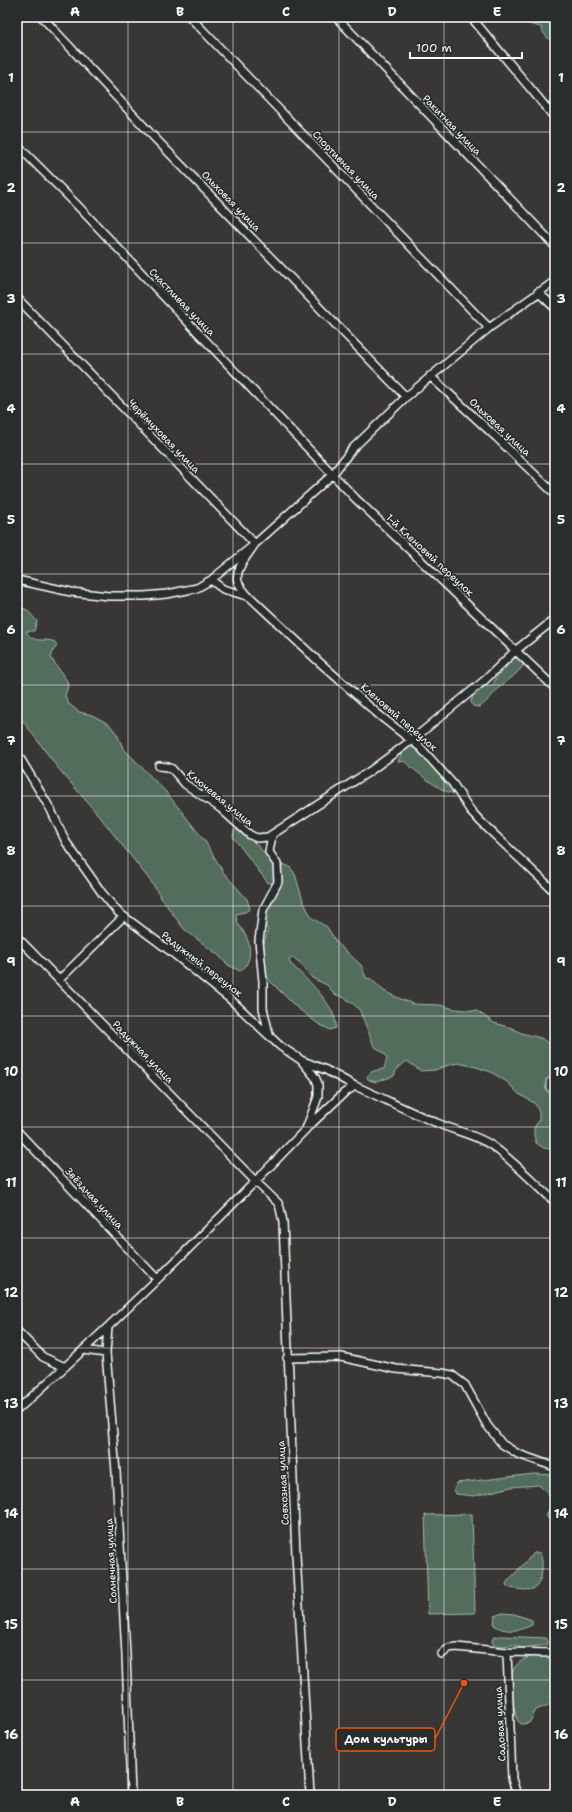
<svg xmlns="http://www.w3.org/2000/svg" width="572" height="1812" viewBox="0 0 572 1812" font-family="'Shantell Sans',sans-serif">
<style>
.green{fill:#526d5c;stroke:#a8b6ae}
.lines{fill:none;stroke-linecap:round;stroke-linejoin:round}
.stream{stroke:#90a2a4;stroke-width:2}
.minor-casing{stroke:#fff;stroke-width:10}
.minor{stroke:#2a2d2e;stroke-width:7}
.grid{fill:none;stroke:#fff;stroke-width:1;stroke-opacity:0.55}
.labels{text-anchor:middle;dominant-baseline:central;stroke-width:3.5;stroke-linejoin:round;paint-order:stroke}
.street-label{font-size:10px;fill:#fff;stroke:#2a2d2e}
.leader{fill:none;stroke:#e8590c;stroke-width:1.5}
.callout-dot{fill:#e8590c;stroke:#2a2d2e;stroke-width:1.5}
.callout{fill:#2a2d2e;stroke:#e8590c;stroke-width:1.5}
.callout-label{font-size:11px;text-anchor:middle;font-weight:bold;fill:#fff}
.neatline{fill:none;stroke:#fff;stroke-width:1.5}
.grid-label{font-size:13px;text-anchor:middle;font-weight:bold;fill:#fff}
</style>
<rect width="100%" height="100%" fill="#383736"/>
<filter id="ink" filterUnits="userSpaceOnUse"><feTurbulence type="fractalNoise" baseFrequency=".025" numOctaves="2"/><feDisplacementMap in="SourceGraphic" scale="8" xChannelSelector="R" yChannelSelector="G"/><feConvolveMatrix kernelMatrix="1 2 1 2 8 2 1 2 1" color-interpolation-filters="sRGB"/></filter>
<g filter="url(#ink)">
<path class="green" d="M526,17L555,18V42C547,39 544,35 541,27L525,23L524,19Z
M17,608L26,609L37,621L34,631H26C33,645 44,637 55,642L57,646L53,651L51,658L67,681L68,686L65,696L69,704L79,712L92,715L109,724L117,734L123,748L166,792L205,841L223,872L247,899L250,909L245,912L236,914C236,924 242,928 246,936C252,948 251,964 240,971L228,965L218,955L184,929L161,898L152,883L100,817L58,768L17,713Z
M516,658L523,662V666C517,674 510,679 502,685C494,692 488,702 479,707L473,706L471,702L473,695L485,686H492L498,674L504,670L510,661Z
M410,746C427,752 431,768 443,779C446,783 451,785 455,789L454,793C444,795 412,768 404,761L398,762L402,752Z
M237,829L241,830C252,840 283,866 274,883H268L233,837L234,831Z
M283,864L290,867L295,874L303,901L312,918L327,927L337,943L361,965L366,978L371,979L384,991L396,997L413,1004L440,1005L455,1009L477,1011L494,1023L512,1028L521,1033L541,1038L555,1049V1079L549,1078L546,1080V1089L555,1099V1150L544,1148L536,1143L534,1135V1128L539,1120V1113L537,1107L534,1103L519,1094L507,1082L491,1072L476,1067L458,1063L445,1066L435,1070L421,1071L407,1061L397,1068L394,1076L376,1082L369,1080L367,1078C369,1070 378,1070 384,1069L387,1058L385,1054L374,1046L360,1011L355,1005L345,998L334,994L327,985L312,978L299,962L294,958L289,959L290,963C304,977 338,1006 336,1028L330,1030L317,1023L295,1006L267,978L265,973L263,946L268,930L264,923L266,907L281,883V869Z
M534,1474L555,1475V1498H552L539,1485L511,1487L474,1496L456,1494L454,1489L457,1483Z
M555,1508V1519L549,1520L546,1515L549,1510Z
M472,1514L475,1613L428,1614L425,1515Z
M534,1553H540C544,1561 543,1585 533,1589C527,1591 514,1589 507,1587L506,1584L507,1582Z
M502,1613L514,1614L532,1620V1625C520,1631 505,1633 494,1625L495,1616Z
M500,1636L546,1638L548,1641L546,1645L522,1648L514,1645L501,1646L493,1644L492,1640L494,1637Z
M533,1656H555V1707L551,1704L536,1710L529,1723L521,1724L517,1720C512,1696 500,1664 533,1656Z"/>
<g class="lines">
<path class="stream" d="M555,1079L549,1078L546,1080V1089L555,1099"/>
<defs>
<path id="minor" d="M42,17L150,133L406,397
M190,17L489,328
M336,17L555,246
M471,17L555,118
M17,145L76,204L356,499L555,688
M538,292L555,308
M17,298L255,544C249,554 234,569 238,582C240,587 245,592 248,596
M430,376L496,437L555,494
M17,580L71,592L109,596H144L167,594L197,588L211,580L255,544L333,474L352,449L406,397L489,328L555,281
M211,580L223,589L250,597L317,660L379,715L420,747L453,784L470,810L481,822L555,892
M17,753L51,810L66,842L102,893L118,912L174,954L230,999L280,1046L301,1060L315,1077L318,1084V1097L306,1129C213,1226 118,1321 17,1410
M159,766L168,767L172,769L185,784L220,808L250,835L257,838L268,837L370,771L412,740L485,680L515,651L555,619
M17,937L255,1181L278,1203L280,1208L283,1222L296,1555L310,1795
M59,980L123,917
M269,1034L263,1008V981L259,941L263,910L278,882L277,864L269,852L272,835
M303,1061L326,1070L355,1086
M309,1126L344,1093L355,1086C383,1098 409,1112 437,1123C455,1131 474,1134 491,1145C514,1161 534,1183 555,1202
M17,1131L157,1279
M108,1327L106,1353L116,1472L126,1655L131,1795
M17,1331L43,1357L65,1367
M83,1350L106,1353
M287,1358L341,1357L396,1369L442,1373L452,1375L465,1385L487,1425L502,1444L518,1454L555,1467
M507,1652L512,1779L517,1795
M442,1654L449,1648L456,1647L507,1652L555,1653"/>
</defs>
<use href="#minor" class="minor-casing"/>
<use href="#minor" class="minor"/>
</g>
</g>
<path class="grid" d="M128,17V1795M233,17V1795M339,17V1795M444,17V1795M17,132H555M17,243H555M17,354H555M17,464H555M17,574H555M17,685H555M17,796H555M17,906H555M17,1016H555M17,1127H555M17,1238H555M17,1348H555M17,1458H555M17,1569H555M17,1680H555"/>
<g class="labels">
<g class="street-label">
<text transform="translate(452 125) rotate(46)">Ракитная улица</text>
<text transform="translate(346 165) rotate(46)">Спортивная улица</text>
<text transform="translate(231 201) rotate(46)">Ольховая улица</text>
<text transform="translate(182 302) rotate(46)">Счастливая улица</text>
<text transform="translate(500 427) rotate(43)">Ольховая улица</text>
<text transform="translate(164 436) rotate(46)">Черёмуховая улица</text>
<text transform="translate(430 555) rotate(43)">1-й Кленовый переулок</text>
<text transform="translate(399 717) rotate(41)">Кленовый переулок</text>
<text transform="translate(220 798) rotate(39)">Ключевая улица</text>
<text transform="translate(202 964) rotate(38)">Радужный переулок</text>
<text transform="translate(143 1052) rotate(46)">Радужная улица</text>
<text transform="translate(94 1198) rotate(47)">Звёздная улица</text>
<text transform="translate(283 1483) rotate(-93)">Совхозная улица</text>
<text transform="translate(111 1561) rotate(-93)">Солнечная улица</text>
<text transform="translate(500 1724) rotate(-93)">Садовая улица</text>
</g>
</g>
<path class="leader" d="M464 1683L435 1739"/>
<circle class="callout-dot" cx="464" cy="1683" r="4"/>
<rect class="callout" x="336" y="1728" width="99" height="23" rx="4"/>
<g class="callout-label">
<text x="386" y="1743">Дом культуры</text>
</g>
<rect width="572" height="1812" fill="none" stroke="#2a2d2e" stroke-width="44"/>
<path d="M410 52v6h112v-6" fill="none" stroke="#ffffff" stroke-width="2"/>
<text x="416" y="52" font-size="12" fill="#ffffff" stroke="#2a2d2e" stroke-width="3" paint-order="stroke">100 m</text>
<rect x="22" y="22" width="528" height="1768" class="neatline"/>
<g class="grid-label">
<text x="75" y="16">A</text>
<text x="180" y="16">B</text>
<text x="286" y="16">C</text>
<text x="392" y="16">D</text>
<text x="497" y="16">E</text>
<text x="11" y="82">1</text>
<text x="561" y="82">1</text>
<text x="11" y="192">2</text>
<text x="561" y="192">2</text>
<text x="11" y="303">3</text>
<text x="561" y="303">3</text>
<text x="11" y="413">4</text>
<text x="561" y="413">4</text>
<text x="11" y="524">5</text>
<text x="561" y="524">5</text>
<text x="11" y="634">6</text>
<text x="561" y="634">6</text>
<text x="11" y="745">7</text>
<text x="561" y="745">7</text>
<text x="11" y="855">8</text>
<text x="561" y="855">8</text>
<text x="11" y="966">9</text>
<text x="561" y="966">9</text>
<text x="11" y="1076">10</text>
<text x="561" y="1076">10</text>
<text x="11" y="1187">11</text>
<text x="561" y="1187">11</text>
<text x="11" y="1297">12</text>
<text x="561" y="1297">12</text>
<text x="11" y="1408">13</text>
<text x="561" y="1408">13</text>
<text x="11" y="1518">14</text>
<text x="561" y="1518">14</text>
<text x="11" y="1629">15</text>
<text x="561" y="1629">15</text>
<text x="11" y="1739">16</text>
<text x="561" y="1739">16</text>
<text x="75" y="1806">A</text>
<text x="180" y="1806">B</text>
<text x="286" y="1806">C</text>
<text x="392" y="1806">D</text>
<text x="497" y="1806">E</text>
</g>
</svg>
